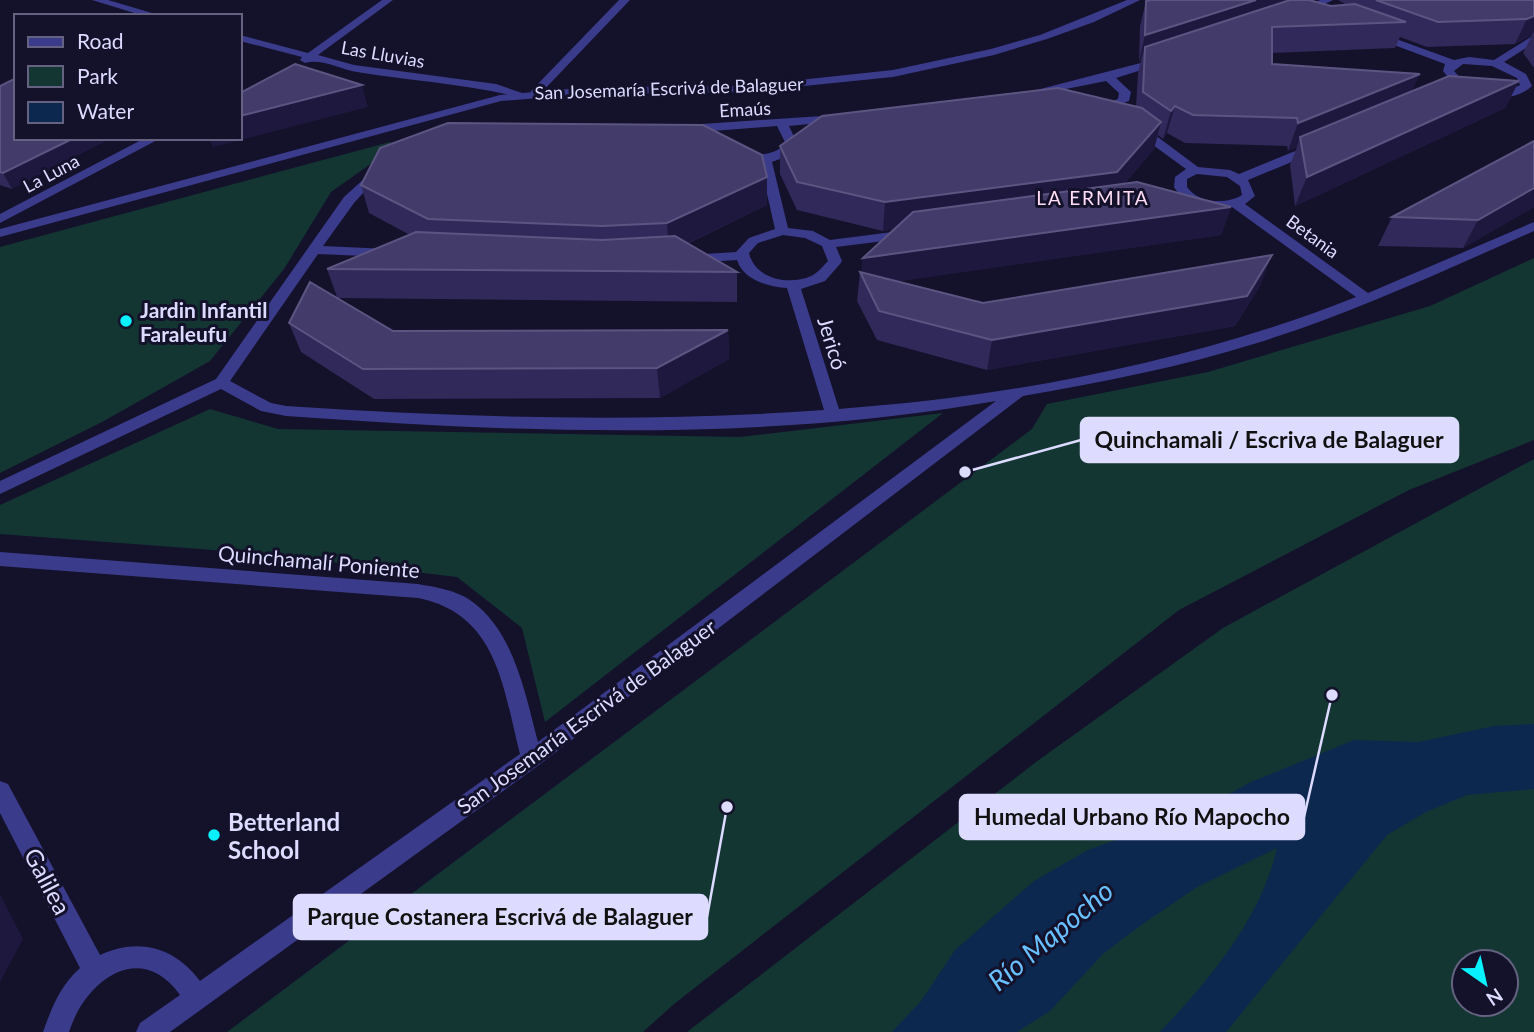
<svg xmlns="http://www.w3.org/2000/svg" width="1534" height="1032" viewBox="0 0 1534 1032" font-family="Lato,sans-serif">
<style>
.green{fill:#133633;fill-rule:evenodd}
.water{fill:#0c284f}
.lines{fill:none;stroke-linecap:round;stroke-linejoin:round}
.minor{fill:#3b3b8b;fill-rule:evenodd}
.tertiary{fill:#3b3b8b;fill-rule:evenodd}
.wall{fill:#312959}
.shaded-wall{fill:#1e183f}
.building{fill:#433c6b;stroke:#5c5582;stroke-width:2}
.poi-dot{fill:#07f1ff;stroke:#14112b;stroke-width:2.5}
.labels{text-anchor:middle;dominant-baseline:central;stroke-width:6;stroke-linejoin:round;paint-order:stroke}
.far-street-label{font-size:18px;fill:#dddbff;stroke:#14112b}
.far-neighbourhood-label{font-size:19px;letter-spacing:2px;fill:#ffddf4;stroke:#14112b}
.poi-label{font-size:21px;font-weight:bold;fill:#dddbff;stroke:#14112b;text-anchor:start}
.street-label{font-size:21px;fill:#dddbff;stroke:#14112b}
.near-poi-label{font-size:24px;font-weight:bold;fill:#dddbff;stroke:#14112b;text-anchor:start}
.near-street-label{font-size:24px;fill:#dddbff;stroke:#14112b}
.near-water-label{font-size:28px;font-style:italic;fill:#69c0ff;stroke:#14112b}
.leader{fill:none;stroke:#dddbff;stroke-width:2.5}
.callout-dot{fill:#dddbff;stroke:#14112b;stroke-width:2.5}
.callout{fill:#dddbff;stroke:#dddbff;stroke-width:2.5}
.callout-label{font-size:23px;text-anchor:middle;font-weight:bold;fill:#111}
</style>
<rect width="100%" height="100%" fill="#14112b"/>
<path class="green" d="M390,142L396,146L331,192L284,269L210,361L104,421L0,473V247Z
M1534,258V440L1409,490L1179,610L674,1004L643,1032H227L1032,429L1047,404L1208,372L1430,306Z
M210,409L278,429L740,437L943,413L545,722L522,628L457,577L253,553L0,534V505Z
M1534,459V1032H687L1036,762L1223,628ZM1464,962H1506V1004H1464Z"/>
<path class="water" d="M1534,724V789L1467,795L1426,812L1387,835L1226,1032H1160C1209,980 1261,919 1277,848L1197,887L1137,928L1103,954L1050,1011L1017,1032H892L921,1001L955,950L1034,881L1088,850L1203,808L1251,782L1354,740L1418,742L1494,726Z"/>
<g class="lines">
<path class="minor" d="M92,0H108L162,16H144Z
M382,0H393L318,55L354,65L496,84L528,95L522,98C468,84 412,81 357,72C340,69 321,58 305,63L300,60L302,57L240,41V35L308,53Z
M619,0H630L539,95H531V91Z
M1320,0H1333L1303,15L1294,13Z
M1374,31L1454,60L1469,57L1494,60L1534,35V43L1504,62L1526,74L1532,86C1507,109 1460,95 1443,71L1445,64L1370,36L1369,34ZM1463,64L1492,66L1517,78L1520,85C1500,97 1468,89 1454,71Z
M1160,58L1164,59V63L1116,78L1131,92L1129,101L1098,112L1092,109L1118,99L1119,93L1106,81L1031,96L1025,93Z
M837,115L841,117V121L789,126L798,145L785,157L772,162L788,228L813,231L830,240L908,230L915,234L908,238L836,247L842,261L840,264L825,281L801,289L839,409C1015,396 1192,362 1356,297L1232,207H1205L1181,197L1174,187L1175,177L1186,169L1135,132V126H1143L1198,167L1230,170L1239,174L1310,145H1318V151L1248,180L1255,196L1245,204L1368,293L1534,222V231C1443,271 1353,313 1257,343C1181,367 1102,382 1023,396L539,765L170,1032H136L140,1023L180,995C140,939 85,981 69,1032H43C52,1007 60,986 80,968L0,813V781L8,784L100,955C138,937 175,947 200,981L520,754C503,688 498,614 418,598L0,566V552L418,584C435,587 455,590 470,600C514,630 525,694 538,742L996,401C762,442 521,433 286,416L261,411L221,389L0,494V481L216,379L344,197L376,168L382,172L354,203L323,246L388,249L395,253L388,257L318,254L230,381L271,403L286,406C466,418 644,423 824,410L787,288C769,287 743,280 737,260L689,263L682,259L689,255L736,252L749,238L775,229L760,163H741L735,159C749,149 765,162 786,144L777,126L687,133L681,129L687,125ZM1197,174L1227,177L1240,186L1242,195C1226,205 1198,203 1187,187V179ZM783,235L805,238L822,246L828,261C823,266 818,273 811,276C789,286 755,279 749,253L758,243Z
M145,138H161L0,223V214Z"/>
<path class="tertiary" d="M1127,0H1140L1094,22L1047,39L994,55L893,77L744,92L591,94L501,101L0,237V229L500,95L591,87L744,86L893,70L991,49L1040,35Z"/>
</g>
<path class="wall" d="M1151,0H1314L1312,1L1331,6L1347,5L1338,0H1534V68L1523,53L1532,35L1515,44L1427,47L1400,37L1395,48L1272,53V64L1412,91L1519,81L1505,108L1295,206L1290,165L1297,147L1288,151L1287,146L1185,143L1167,133L1163,139L1158,135L1154,149L1125,183L1231,207L1221,235L898,281L983,303L1261,284L1235,326L987,370L877,340L857,301L860,272H862L863,258L894,229L883,231L797,210L780,174V146L1136,107L1138,73L1141,60L1139,61L1140,26L1146,1Z
M0,86L12,189L0,185Z
M1534,141V207L1463,248L1378,246L1392,217Z
M361,185L767,205L687,244L737,272V302L338,298L393,331L728,330L729,359L660,398L374,399L301,352L289,323L337,297L327,269L410,235L369,213Z"/>
<path class="shaded-wall" d="M1256,0H1314L1285,13L1145,47L1141,60L1139,61L1145,35Z
M1534,16V31L1532,35L1515,44L1527,19Z
M1420,74L1408,101L1300,137L1297,147L1288,151L1298,123Z
M1519,81L1505,108L1295,206L1307,177Z
M362,85L368,107L213,147L209,138H240V116Z
M1175,106L1167,133L1163,139L1171,111Z
M1161,122L1154,149L1110,200L883,231L885,202Z
M74,138H112L12,189L3,173Z
M767,177V205L669,252L667,223Z
M1534,188V207L1463,248L1478,220Z
M1231,207L1221,235L867,286L861,275L863,258Z
M1272,255L1261,284L1235,326L987,370L992,340Z
M728,330L729,359L660,398L657,368Z
M0,894L23,939L0,982Z"/>
<path class="building" d="M1151,0H1256L1145,35L1146,1Z
M1290,0H1309L1331,6L1355,4L1406,22L1272,27V64L1420,74L1298,123L1297,118L1193,115L1175,106L1171,111L1143,92L1145,47Z
M1376,0H1534V16L1527,19L1438,22Z
M295,64L362,85L240,116V93Z
M1449,76L1519,81L1307,177L1300,137Z
M16,78V138H74L3,173L0,172V86Z
M1058,88L1142,108L1161,122L1117,172L885,202L797,182L780,146L822,116Z
M448,123L703,125L762,155L767,177L667,223L602,226L428,219L361,185L380,148Z
M1534,141V188L1478,220L1392,217Z
M1137,182L1231,207L863,258L913,212Z
M416,232L602,240L675,236L737,272L327,269Z
M1272,255L1247,296L992,340L879,311L860,272L983,303Z
M310,282L393,331L728,330L657,368L363,369L289,323Z"/>
<g class="poi-dot">
<circle cx="126" cy="321" r="7"/>
<circle cx="214" cy="835" r="7"/>
</g>
<g class="labels">
<g class="far-street-label">
<text transform="translate(383 54) rotate(10)">Las Lluvias</text>
<text transform="translate(669 88) rotate(-2)">San Josemaría Escrivá de Balaguer</text>
<text transform="translate(745 109) rotate(-3)">Emaús</text>
<text transform="translate(51 173) rotate(-28)">La Luna</text>
<text transform="translate(1313 236) rotate(36)">Betania</text>
</g>
<g class="far-neighbourhood-label">
<text x="1093" y="197">LA ERMITA</text>
</g>
<g class="poi-label">
<text x="140" y="309">Jardin Infantil<tspan x="140" dy="24">Faraleufu</tspan></text>
</g>
<g class="street-label">
<text transform="translate(833 343) rotate(73)">Jericó</text>
<text transform="translate(319 561) rotate(5)">Quinchamalí Poniente</text>
<text transform="translate(586 716) rotate(-36)">San Josemaría Escrivá de Balaguer</text>
</g>
<g class="near-poi-label">
<text x="228" y="821">Betterland<tspan x="228" dy="28">School</tspan></text>
</g>
<g class="near-street-label">
<text transform="translate(48 881) rotate(62)">Galilea</text>
</g>
<g class="near-water-label">
<text transform="translate(1050 935) rotate(-40)">Río Mapocho</text>
</g>
</g>
<path class="leader" d="M965 472L1081 440M1332 695L1304 817M727 807L707 917"/>
<g class="callout-dot">
<circle cx="965" cy="472" r="7"/>
<circle cx="1332" cy="695" r="7"/>
<circle cx="727" cy="807" r="7"/>
</g>
<g class="callout">
<rect x="1081" y="418" width="377" height="44" rx="7"/>
<rect x="960" y="795" width="344" height="44" rx="7"/>
<rect x="294" y="895" width="413" height="44" rx="7"/>
</g>
<g class="callout-label">
<text x="1269" y="448">Quinchamali / Escriva de Balaguer</text>
<text x="1132" y="825">Humedal Urbano Río Mapocho</text>
<text x="500" y="925">Parque Costanera Escrivá de Balaguer</text>
</g>
<rect x="14" y="14" width="228" height="126" fill="#14112b" stroke="#646280" stroke-width="2"/>
<rect x="28" y="37" width="35" height="10" fill="#3b3b8b" stroke="#646280" stroke-width="2"/>
<text x="77" y="49" font-size="21" fill="#dddbff">Road</text>
<rect x="28" y="66" width="35" height="21" fill="#133633" stroke="#646280" stroke-width="2"/>
<text x="77" y="84" font-size="21" fill="#dddbff">Park</text>
<rect x="28" y="102" width="35" height="21" fill="#0c284f" stroke="#646280" stroke-width="2"/>
<text x="77" y="119" font-size="21" fill="#dddbff">Water</text>
<g transform="translate(1485 983) rotate(146)"><circle r="33" fill="#14112b" stroke="#646280" stroke-width="2"/>
<path d="M0-5L12 26L0 18L-12 26Z" fill="#07f1ff"/>
<text y="-10" font-size="19" font-weight="bold" text-anchor="middle" fill="#dddbff">N</text>
</g>
</svg>
